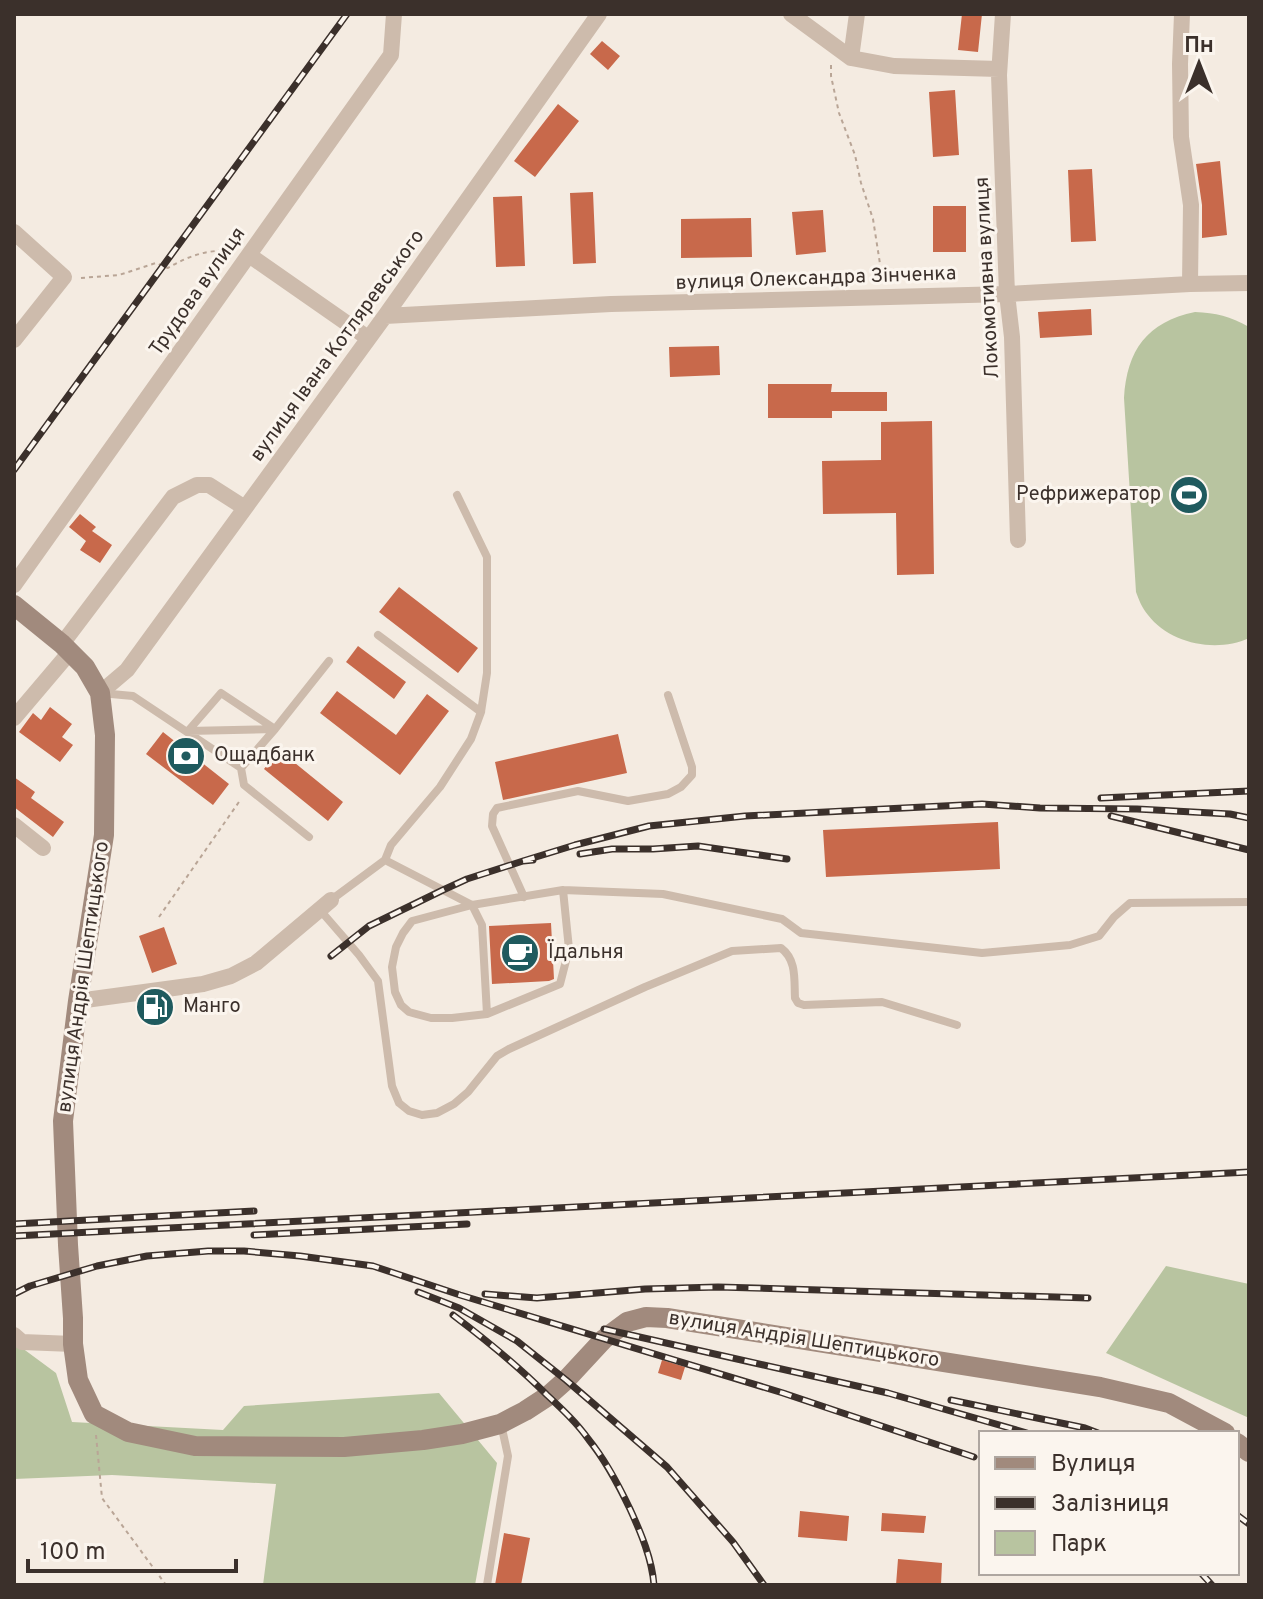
<svg xmlns="http://www.w3.org/2000/svg" width="1263" height="1599" viewBox="0 0 1263 1599" font-family="Overpass,sans-serif">
<style>
.green{fill:#b8c4a0}
.building{fill:#c8694b}
.lines{fill:none;stroke-linecap:round;stroke-linejoin:round}
.path{stroke:#b9a596;stroke-width:2;stroke-dasharray:4 4;stroke-linecap:butt}
.service{stroke:#cdbbac;stroke-width:8}
.minor{stroke:#cdbbac;stroke-width:16}
.secondary{stroke:#a18a7d;stroke-width:20}
.rail-casing{stroke:#3b302b;stroke-width:7}
.rail{stroke:#fbf5ee;stroke-width:4;stroke-dasharray:12;stroke-linecap:butt}
.labels{text-anchor:middle;dominant-baseline:central;stroke-width:6;stroke-linejoin:round;paint-order:stroke}
.street-label{font-size:20px;fill:#3b302b;stroke:#fbf5ee}
.poi-label{font-size:20px;fill:#3b302b;stroke:#fbf5ee;text-anchor:start}
</style>
<rect width="100%" height="100%" fill="#f4ebe1"/>
<path class="green" d="M1195,312C1216,313 1230,316 1249,327V638C1217,653 1170,644 1148,615C1142,608 1139,600 1136,592L1124,398C1127,350 1147,322 1195,312Z
M1166,1266L1249,1284V1418L1106,1353Z
M14,1342L56,1373L72,1422L223,1430L244,1406L439,1393L497,1463L475,1585H263L276,1484L112,1475L14,1479Z"/>
<path class="building" d="M962,14H982L978,52L958,50Z
M602,41L620,56L608,70L590,54Z
M955,90L959,155L933,157L929,92Z
M558,104L579,121L535,177L514,161Z
M1220,161L1227,235L1202,238V205L1196,164Z
M1092,169L1096,241L1071,242L1068,170Z
M593,192L596,263L573,264L570,193Z
M522,196L525,266L496,267L493,197Z
M933,206H966V252H933Z
M823,210L826,252L796,255L792,212Z
M751,218L752,257L681,258V219Z
M1091,309L1092,335L1040,338L1038,312Z
M719,346L720,375L670,377L669,347Z
M768,384H832L831,392H887V411H832V418H768Z
M932,421L934,574L897,575L896,513L823,514L822,461L881,460V422Z
M80,514L96,527L92,531L112,545L100,563L80,550L86,541L69,527Z
M399,587L478,648L458,673L379,612Z
M358,646L406,682L394,699L346,662Z
M337,691L396,735L427,694L449,711L400,775L320,713Z
M50,707L72,724L62,737L73,745L60,762L19,732L33,713L41,720Z
M163,732L229,784L213,805L146,754Z
M618,734L627,773L503,800L495,762Z
M279,750L343,802L328,821L264,769Z
M14,777L35,792L31,798L64,822L53,837L14,807Z
M998,822L1000,869L826,877L823,830Z
M551,923L554,979L549,981L492,984L489,926Z
M164,927L177,964L152,973L139,936Z
M662,1360L685,1367L681,1380L658,1373Z
M800,1511L849,1516L847,1541L798,1537Z
M882,1513L926,1516L924,1533L881,1531Z
M504,1533L530,1538L521,1585H495Z
M898,1559L942,1563L941,1585H896Z"/>
<g class="lines">
<path class="path" d="M831,65V76L839,113L855,155L861,183L873,219L883,283
M81,278L119,275L156,263L168,268C188,256 208,249 232,251
M159,917L241,799
M96,1435L102,1498L166,1585"/>
<path class="service" d="M378,635L481,712
M100,693L133,696L241,768L244,785L309,837
M188,731L275,729L329,661
M188,731L221,693L275,729L241,768
M385,860L472,905L482,925L487,1014
M563,890L569,949L560,984L487,1014L452,1018H431L409,1012L401,1005L395,992L392,967L396,947L403,933L412,921L472,905L563,890L663,894L782,919L801,933L982,953L1070,945L1099,936L1114,917L1130,903L1249,902
M524,897L492,826L493,814L497,808L578,791L628,801L668,794L681,787L692,775V767L668,695
M331,900L385,860L391,845L440,787L471,739L481,712L487,673V557L457,495
M320,910L359,955L378,981L392,1086L399,1103L409,1111L422,1115L437,1113L454,1104L468,1092L497,1056L509,1049L645,987L732,951L781,948C797,960 794,980 795,998L798,1003L804,1005L882,1002L957,1025
M487,1585L508,1456L501,1424"/>
<path class="minor" d="M791,14L851,58L894,66L999,69
M1003,14L999,75L1007,294L1012,337L1018,540
M1182,14L1180,64L1181,137L1191,205L1190,284
M851,58L857,14
M14,232L64,277L14,340
M249,255L368,338
M385,316L611,304L1007,294L1190,284L1249,283
M14,585L391,55L394,14
M62,644L173,497L197,485H209L245,508
M100,693L127,670L385,316L599,14
M14,718L70,652
M14,825L43,848
M78,1001L203,984L231,976L256,963L331,900
M14,1335L22,1342L73,1344"/>
<path class="secondary" d="M14,605L62,644L85,667L100,693L105,735L104,835L78,1001L63,1121L68,1245L73,1318V1344L78,1380L94,1414L128,1432L195,1446L344,1447L423,1440L462,1434L500,1424L525,1411L548,1396L566,1380L604,1339L627,1322L646,1317L667,1318L1100,1387L1169,1403L1225,1433
M1237,1443L1249,1452"/>
<defs>
<path id="rail" d="M14,470L347,14
M1101,798L1249,791
M1111,816L1249,850
M580,854L612,849H653L698,846L787,859
M523,861L575,845L649,826L745,816L982,804L1040,808L1137,809L1230,814L1249,818
M331,956L369,926L443,890L467,879L523,861L533,860
M14,1224L254,1211
M254,1235L467,1224
M14,1236L1249,1172
M418,1292L459,1308L517,1341L566,1380L667,1467L733,1542L764,1585
M14,1294L30,1286L97,1266L147,1256L208,1251H244L300,1256L373,1266L460,1295L783,1393L974,1457
M485,1294L537,1298L645,1289L718,1287L1088,1298
M453,1315C486,1340 518,1366 547,1395C562,1409 577,1423 589,1440C606,1461 618,1484 630,1509C641,1533 652,1559 654,1585
M604,1329L888,1393L1027,1433
M951,1400L1085,1428L1098,1433
M1237,1515L1249,1524
M1201,1573L1212,1585"/>
</defs>
<use href="#rail" class="rail-casing"/>
<use href="#rail" class="rail"/>
</g>
<defs>
<symbol id="stadium-disc" viewBox="-11 -11 22 22"><circle r="9.5" fill="#1f5a5e" stroke="#fbf5ee"/><path d="M0-5a6.5 5 0 1 0 0 10a6.5 5 0 1 0 0-10ZM-3.5-1.8h7v3.6h-7Z" fill="#fff"/></symbol>
<symbol id="bank-disc" viewBox="-11 -11 22 22"><circle r="9.5" fill="#1f5a5e" stroke="#fbf5ee"/><path d="M-6-4H6V4H-6ZM0-2.3a2.3 2.3 0 1 0 0 4.6a2.3 2.3 0 1 0 0-4.6Z" fill="#fff"/></symbol>
<symbol id="cafe-disc" viewBox="-11 -11 22 22"><circle r="9.5" fill="#1f5a5e" stroke="#fbf5ee"/><path d="M-5.5-4.5H6V0H3Q3 3.5 0 3.5H-2.5Q-5.5 3.5-5.5 0ZM3-3.2v2h1.7v-2ZM-6 4.5H4V6H-6Z" fill="#fff"/></symbol>
<symbol id="fuel-disc" viewBox="-11 -11 22 22"><circle r="9.5" fill="#1f5a5e" stroke="#fbf5ee"/><path d="M-5.5-6h7V0h2V4h1.3V-2.5L3-4.5l.8-.8L6-3V5H2.5V1h-1V6h-7ZM-4.2-4.7v3.2H.2V-4.7Z" fill="#fff"/></symbol>
</defs>
<g fill-rule="evenodd">
<use href="#stadium-disc" x="1167" y="473" width="44" height="44"/>
<use href="#bank-disc" x="164" y="734" width="44" height="44"/>
<use href="#cafe-disc" x="498" y="931" width="44" height="44"/>
<use href="#fuel-disc" x="133" y="985" width="44" height="44"/>
</g>
<g class="labels">
<g class="street-label">
<text transform="translate(988 278) rotate(-93)">Локомотивна вулиця</text>
<text transform="translate(816 279) rotate(-2)">вулиця Олександра Зінченка</text>
<text transform="translate(198 292) rotate(-55)">Трудова вулиця</text>
<text transform="translate(338 346) rotate(-54)">вулиця Івана Котляревського</text>
<text transform="translate(84 977) rotate(-82)">вулиця Андрія Шептицького</text>
<text transform="translate(804 1340) rotate(9)">вулиця Андрія Шептицького</text>
</g>
<g class="poi-label">
<text x="1161" y="495" text-anchor="end">Рефрижератор</text>
<text x="214" y="756">Ощадбанк</text>
<text x="548" y="953">Їдальня</text>
<text x="183" y="1007">Манго</text>
</g>
</g>
<rect width="1263" height="1599" fill="none" stroke="#3b302b" stroke-width="32"/>
<rect x="979" y="1431" width="260" height="144" fill="#fbf5ee" stroke="#aea6a0" stroke-width="2"/>
<rect x="995" y="1457" width="40" height="12" fill="#a18a7d" stroke="#aea6a0" stroke-width="2"/>
<text x="1051" y="1471" font-size="24" fill="#3b302b">Вулиця</text>
<rect x="995" y="1497" width="40" height="12" fill="#3b302b" stroke="#aea6a0" stroke-width="2"/>
<text x="1051" y="1511" font-size="24" fill="#3b302b">Залізниця</text>
<rect x="995" y="1531" width="40" height="24" fill="#b8c4a0" stroke="#aea6a0" stroke-width="2"/>
<text x="1051" y="1551" font-size="24" fill="#3b302b">Парк</text>
<g transform="translate(1199 64)" stroke="#fbf5ee" stroke-width="6" paint-order="stroke">
<path d="M0-6L14 30L0 20L-14 30Z" fill="#3b302b"/>
<text y="-12" font-size="22" font-weight="bold" text-anchor="middle" fill="#3b302b">Пн</text>
</g>
<path d="M28 1559v12h208v-12" fill="none" stroke="#3b302b" stroke-width="4"/>
<text x="40" y="1559" font-size="24" fill="#3b302b" stroke="#fbf5ee" stroke-width="6" paint-order="stroke">100 m</text>
</svg>
